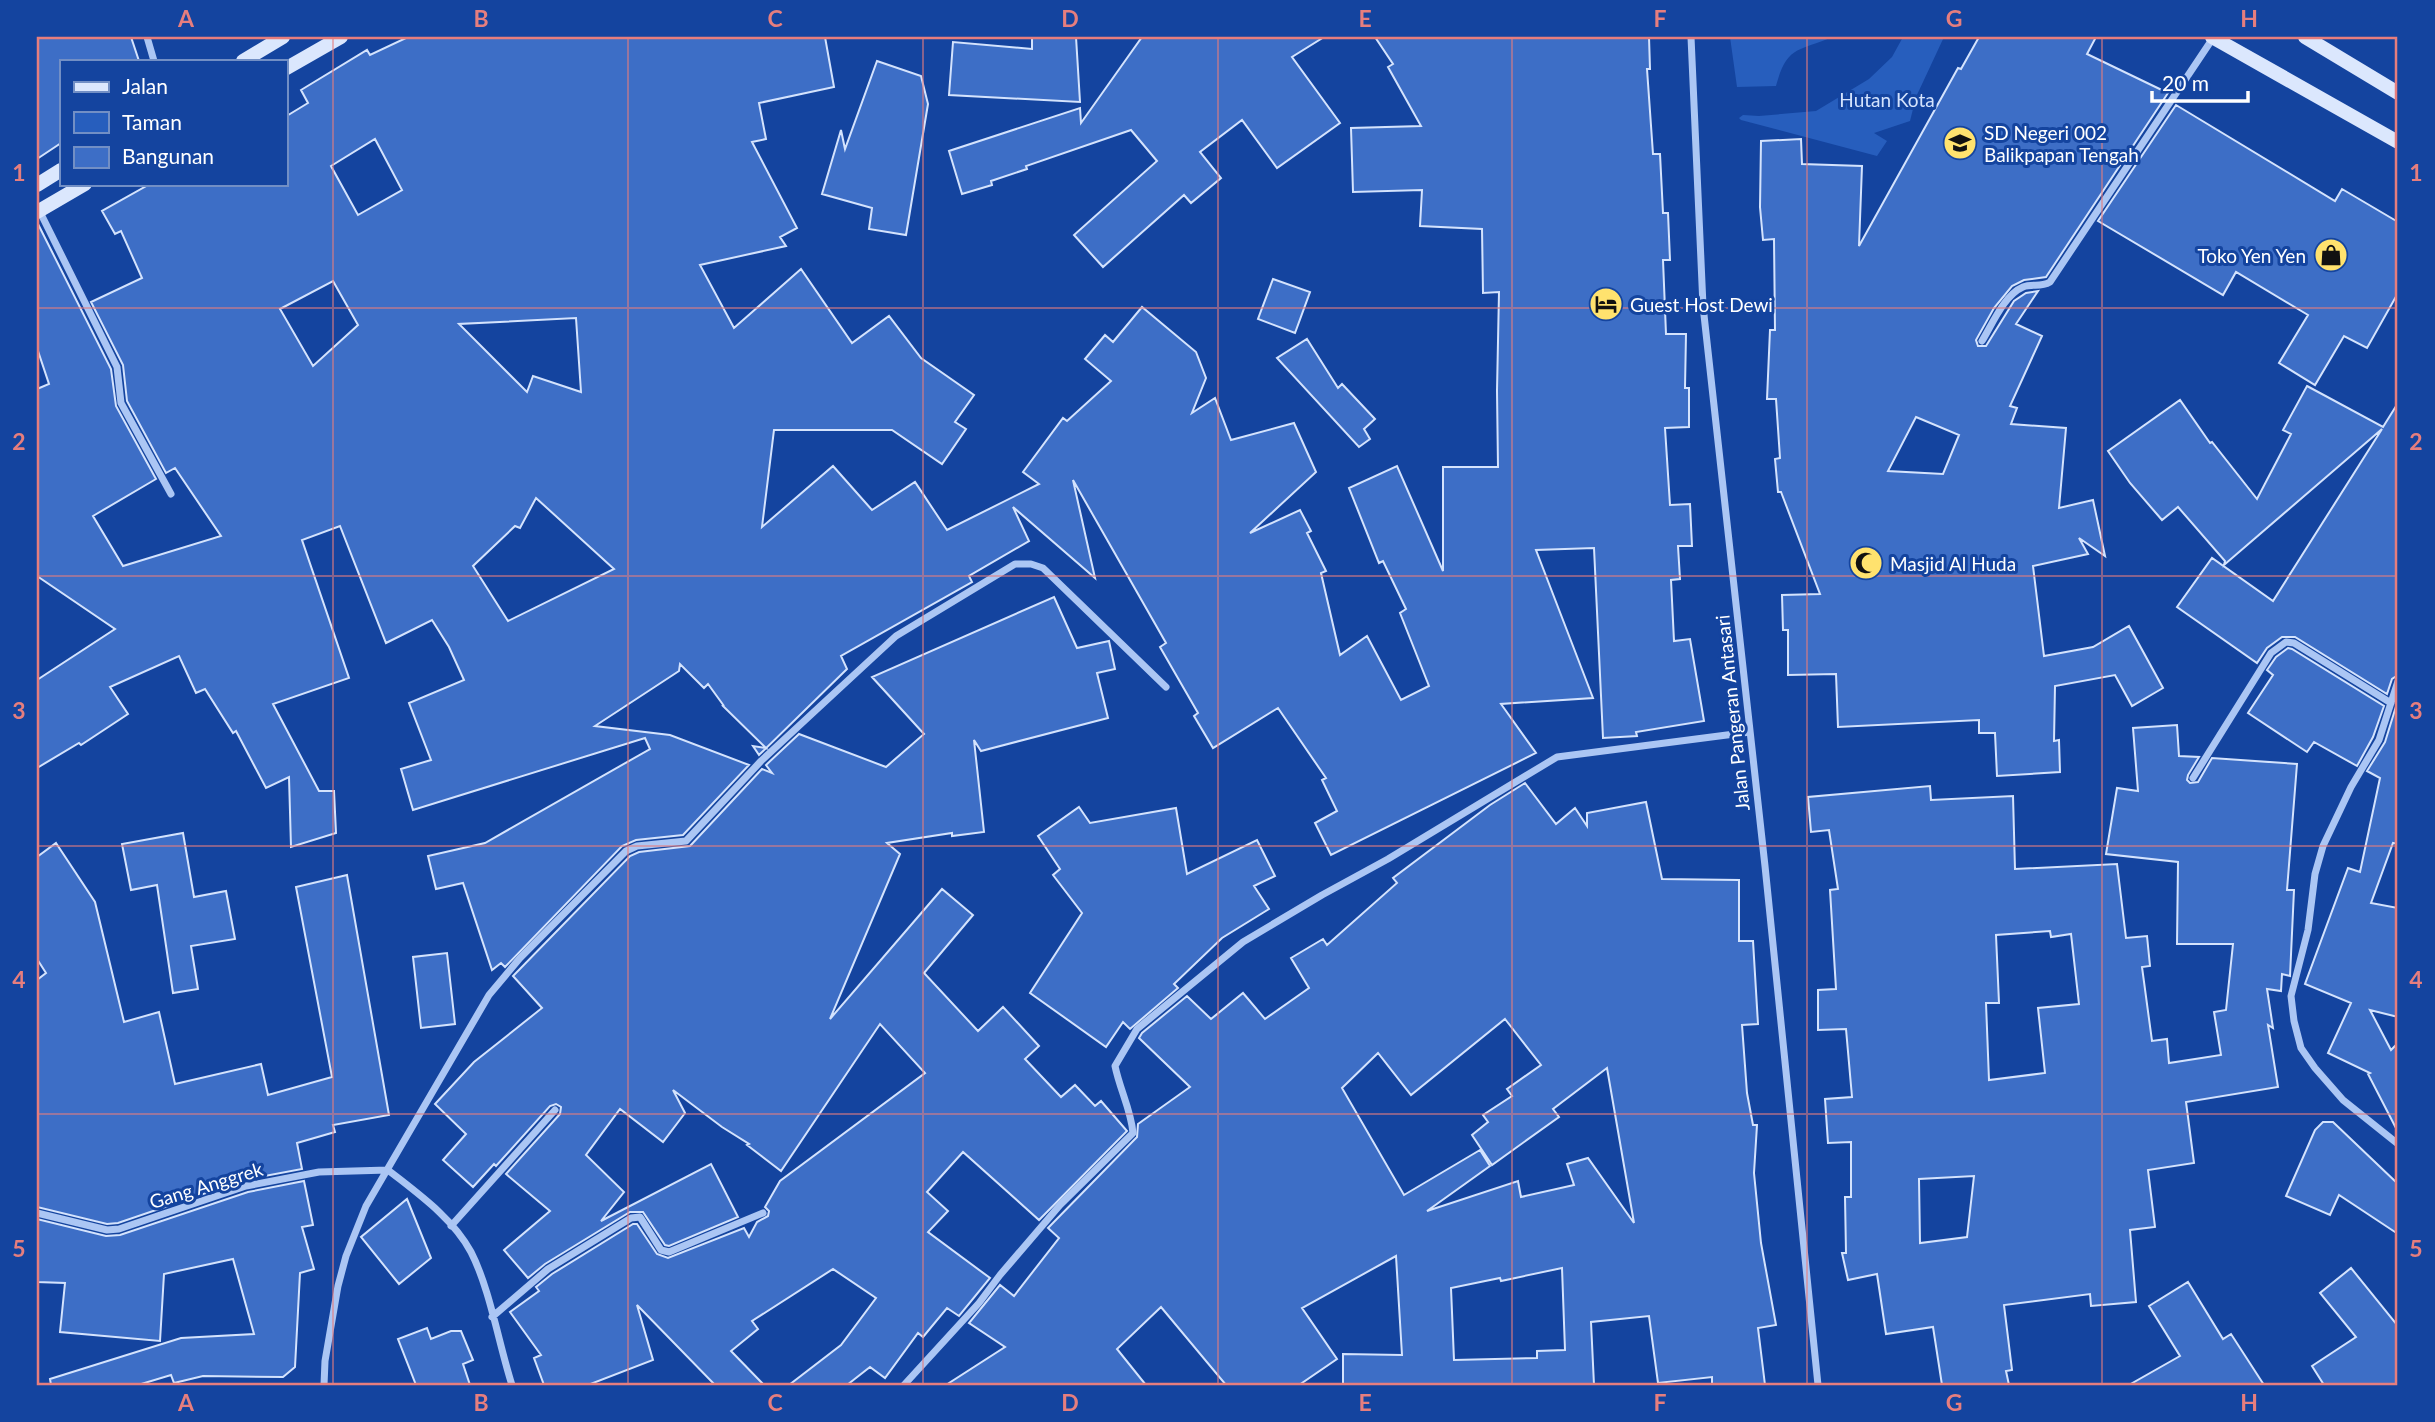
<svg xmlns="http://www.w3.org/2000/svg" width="2435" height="1422" viewBox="0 0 2435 1422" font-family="Lato,sans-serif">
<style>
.green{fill:#275ebd}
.building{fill:#3d6ec6;stroke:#d4e3fd;stroke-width:2;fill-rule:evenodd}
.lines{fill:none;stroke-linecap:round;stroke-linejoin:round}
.street{stroke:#abc6f4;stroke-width:7}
.secondary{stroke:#dbe7fd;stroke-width:14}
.grid{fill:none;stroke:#e67e7e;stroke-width:2;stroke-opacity:0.55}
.labels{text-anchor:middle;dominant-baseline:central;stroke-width:6;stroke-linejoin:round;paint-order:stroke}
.park-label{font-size:19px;fill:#d4e3fd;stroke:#14449f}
.poi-label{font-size:19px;fill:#fff;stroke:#14449f;text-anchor:start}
.street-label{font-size:19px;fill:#fff;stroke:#14449f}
.neatline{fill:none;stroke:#e67e7e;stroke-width:2.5}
.grid-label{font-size:23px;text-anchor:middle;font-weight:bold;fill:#e67e7e}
</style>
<rect width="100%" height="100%" fill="#14449f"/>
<path class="green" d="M1730,37H1832C1798,52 1787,45 1776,86L1737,87Z
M1903,37H1944L1916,97L1910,121L1874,133L1887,141L1877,156L1741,120L1739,118L1743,115L1759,116L1816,111L1869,79L1892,57Z"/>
<path class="building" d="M37,37H131L139,61H61V143L37,159Z
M408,37H825L834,87L759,103L766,139L752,142L797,228L780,237L786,246L700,265L734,328L801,269L852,343L889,316L921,358L974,395L955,422L966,429L942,464L892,430H774L762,527L833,466L872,510L915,482L947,530L1039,484L1023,472L1063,418L1067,421L1111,381L1085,359L1105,335L1113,342L1142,307L1196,352L1206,378L1192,413L1215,398L1231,440L1294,423L1316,472L1250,533L1300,510L1311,531L1307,533L1326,571L1321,573L1340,655L1367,636L1401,700L1429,686L1400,613L1406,609L1383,561L1379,563L1349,488L1397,466L1443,571V467H1498L1497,391L1499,292L1483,293L1482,229L1420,226L1422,190L1353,192L1351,128L1421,126L1388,67L1393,64L1375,37H1649L1650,69H1647L1653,154H1660L1663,213H1668L1670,260H1663L1666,334H1686L1685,388H1689V427L1665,428L1670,505L1690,504L1692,546H1678L1680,579L1671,580L1674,641L1690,639L1704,721L1636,732L1637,736L1603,738L1594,548L1536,550L1593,698L1501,704L1536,753L1331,855L1315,823L1337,811L1322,780L1326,778L1278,708L1213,748L1194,716L1198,713L1160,647L1166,643L1073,480L1095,578L1013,507L1029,541L969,576L972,582L841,656L847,669L759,755L753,746L766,748L722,705L724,706L708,684L704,688L680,664L679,671L595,726L670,735L749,765L683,835L636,840L622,846L505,967L501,963L492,970L463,883L436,889L428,856L485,843L650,749L645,738L413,810L401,769L431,760L409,703L464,680L449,647L432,620L386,643L340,526L302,540L349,678L273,704L319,791H334L336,833L291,847L289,777L266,788L236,731L233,733L205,689L196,693L179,656L110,687L128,714L81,745L79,743L37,768V680L115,629L37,576V389L49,384L37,348V222L111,369L116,406L156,479L93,516L123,566L221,536L175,468L166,473L127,401L123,365L91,302L142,278L121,231L115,234L102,211L150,184H285V117L308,103L301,90L367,50L370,55ZM375,139L402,190L358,215L331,166ZM333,281L358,325L313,366L280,309ZM576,318L581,392L533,376L527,392L459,324ZM536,498L614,569L508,621L473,566L515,526L520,528Z
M1032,37H1076L1080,102L949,95L953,42L1032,49Z
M1142,37H1324L1292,57L1340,123L1277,168L1242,120L1200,152L1221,178L1191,203L1184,195L1103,267L1074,235L1157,161L1131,130L1026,166L1027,169L991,181L992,185L962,194L949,151L1080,108L1081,123Z
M1979,37H2096L2087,54L2168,93L2046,277L2024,280L2012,286L1994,308L1976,340L1978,346H1986L2014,301L2026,293L2038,291L2016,324L2042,336L2010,406L2017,408L2011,424L2066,428L2059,508L2093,500L2105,556L2079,538L2088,554L2033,566L2044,656L2093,647L2129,626L2163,688L2132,706L2115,675L2055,686L2054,741L2059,740L2060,772L1997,776L1995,733H1979V720L1838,727L1836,674L1788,675V630H1783L1782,595L1820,594L1781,492H1778L1775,459L1780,458L1776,399H1767L1770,330H1775L1774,239L1763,240L1760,207L1761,141L1801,139L1802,164L1862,166L1859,246L1958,68L1961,69ZM1916,417L1959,435L1943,474L1888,471Z
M877,61L921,76L928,104L906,235L869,229L872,208L822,194L841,130L845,149Z
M2176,105L2335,201L2342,189L2398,222V293L2367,348L2344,336L2315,385L2279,363L2308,315L2236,272L2223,295L2098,221Z
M1273,279L1310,292L1295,333L1258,319Z
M1307,339L1338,388L1342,384L1375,419L1364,429L1370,439L1359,447L1277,358Z
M2307,386L2383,427L2398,403V675L2392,679L2387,694L2295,637H2282L2267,648L2257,663L2177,607L2212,558L2273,601L2382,429L2224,565L2225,561L2178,507L2162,520L2130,483L2108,451L2180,400L2210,443L2212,442L2257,499L2291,434L2283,430Z
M1054,597L1077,648L1109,641L1115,669L1097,673L1108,718L981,751L974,740L984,832L952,836V833L887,843L900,854L830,1019L942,889L973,915L924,973L978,1031L1003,1007L1039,1046L1025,1059L1061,1097L1075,1085L1095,1106L1101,1101L1127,1131L1039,1220L963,1152L927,1192L948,1211L928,1232L990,1278L959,1316L947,1308L923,1337L918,1333L885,1378L870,1367L847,1385H789L841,1345L876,1298L833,1269L752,1321L758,1329L731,1351L764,1385H715L637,1305L653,1360L588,1385H544L534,1358L541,1355L510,1312L539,1291L536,1287L552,1274L633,1224H637L657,1254L668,1258L744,1228L749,1237L757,1222L768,1216L769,1211L765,1207L780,1181L925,1073L880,1024L781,1171L747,1145L749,1144L722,1127L673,1090L685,1113L663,1142L620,1109L586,1155L624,1192L601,1221L711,1164L738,1217L669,1246L665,1245L643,1212H630L545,1264L528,1278L504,1250L550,1211L506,1174L560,1114L561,1107L556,1104L550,1106L496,1166L494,1164L473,1187L443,1160L466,1134L435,1104L474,1062L542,1008L513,976L630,856L639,852L690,846L762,769L772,773L766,765L799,734L886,767L924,734L872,677Z
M2288,648L2292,649L2384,706L2373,737L2357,766L2314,742L2307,752L2248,713L2273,675L2267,670L2276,657Z
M2398,700V844L2393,843L2371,903L2398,908V1017L2370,1010L2391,1050L2398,1043V1132L2368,1074L2370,1073L2328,1053L2351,1003L2305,984L2348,868L2360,872L2380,778L2367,771L2385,742Z
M2177,725L2179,756L2199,757L2188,775L2187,780L2190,783L2198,782L2212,758L2297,764L2287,890H2294L2290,976L2282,974L2281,991L2267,989L2273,1028L2268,1025L2278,1087L2186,1102L2194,1163L2148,1170L2155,1227L2130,1230L2136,1302L2091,1306L2090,1294L2004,1305L2012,1370L2006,1371L2009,1385H1942L1933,1327L1886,1334L1877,1274L1848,1280L1842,1253H1846L1845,1197H1851V1142L1828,1143L1825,1099L1852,1097L1846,1029L1818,1030V990L1836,989L1830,890L1838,889L1829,830L1811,832L1808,797L1930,786L1931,800L2013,796L2015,869L2117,864L2126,938L2147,936L2150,966L2142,967L2152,1041L2167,1039L2169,1063L2221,1055L2214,1012L2226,1010L2233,944H2177L2178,862L2106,854L2117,788L2138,791L2133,728ZM2050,931L2051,937L2071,934L2079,1004L2038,1008L2045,1073L1989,1080L1986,1003H1999L1996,935ZM1974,1176L1967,1237L1920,1243L1919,1179Z
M1525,783L1556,824L1575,808L1587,826V813L1646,802L1662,879L1739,880V941H1753L1758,1024L1742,1025L1747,1093L1753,1125H1757L1754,1173L1761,1243L1776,1325L1758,1328L1765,1385H1712V1377L1658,1383L1649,1316L1591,1322L1594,1385H1343V1354L1402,1355L1396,1256L1302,1308L1337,1359L1299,1385H1226L1161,1307L1117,1349L1146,1385H946L1005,1347L969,1323L1000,1285L1014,1296L1059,1238L1048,1228L1137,1137L1138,1124L1190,1087L1139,1038L1142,1033L1187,996L1211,1019L1243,993L1265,1019L1309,988L1291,958L1323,939L1327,945L1397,883L1393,878L1490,805ZM1505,1019L1541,1065L1507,1089L1512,1096L1483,1115L1488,1122L1472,1135L1492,1165L1559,1117L1553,1109L1607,1068L1634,1223L1588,1158L1567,1164L1574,1185L1521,1197L1518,1181L1427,1211L1490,1166L1480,1150L1404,1195L1342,1088L1378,1053L1411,1095ZM1562,1268L1565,1350L1537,1351V1358L1454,1360L1451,1288L1500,1278L1501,1281Z
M1079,807L1090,823L1176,808L1187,874L1257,840L1275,876L1254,886L1269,909L1222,938L1174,984L1178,988L1130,1029L1123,1022L1106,1047L1030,993L1082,913L1053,875L1060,869L1038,836Z
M183,833L194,897L226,891L235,939L191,946L198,989L173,993L157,885L131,890L122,844Z
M56,843L95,902L124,1022L159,1012L175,1084L261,1064L268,1095L332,1077L296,887L347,875L389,1115L333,1125L335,1132L297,1143L302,1169L244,1180L118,1223L107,1224L37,1207V980L46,973L37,959V857Z
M447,953L455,1024L421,1028L413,957Z
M2323,1122H2333L2398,1184V1234L2339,1195L2330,1215L2286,1196L2315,1130Z
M304,1181L313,1225L302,1227L314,1269L300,1273L295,1367L283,1377L203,1376L174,1383L171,1375L138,1385H51L50,1379L181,1338L254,1334L233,1259L164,1274L160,1341L60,1332L65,1283L37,1282V1219L106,1236L120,1235L248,1192Z
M407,1199L431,1258L399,1284L361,1237Z
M2351,1268L2398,1326V1385H2324L2312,1366L2356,1337L2320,1293Z
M2188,1282L2223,1339L2231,1334L2264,1385H2129L2180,1356L2149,1306Z
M427,1328L431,1339L451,1331H461L473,1360L463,1364L470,1385H416L398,1339Z"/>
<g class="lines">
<path class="street" d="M147,37L154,61
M1691,37L1703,306L1765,866L1818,1385
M39,210L117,367L121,403L171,494
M1982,341C1992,325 2004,295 2023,287C2032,283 2040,288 2050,282L2213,38
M2398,681L2379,740L2351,787L2323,846L2315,874L2308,930L2291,996L2294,1021L2301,1048L2315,1068L2343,1100L2398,1144
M2193,778L2271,653L2286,642L2294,643L2391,703
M388,1170C417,1193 453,1218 471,1252C490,1289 499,1345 512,1385
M37,1213L107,1230L119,1229L246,1186L319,1172L388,1170
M451,1226L555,1110
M492,1317L548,1269L631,1218L640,1217L661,1250L669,1252L763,1213
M324,1385L325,1361L338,1286L346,1256L366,1206L489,995L520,958L626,851L637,846L686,841L761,761L896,636L1015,564H1031L1043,568L1166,687
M904,1385L979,1303L1000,1275L1060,1205L1133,1133C1131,1110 1120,1090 1115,1066L1137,1029L1243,942L1322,895L1388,859L1557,757L1750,732"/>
<path class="secondary" d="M2212,37L2398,142
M2305,37L2398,93
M243,61L283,37
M285,69L341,37
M37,185L61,170
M37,212L85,184"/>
</g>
<path class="grid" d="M333,37V1385M628,37V1385M923,37V1385M1218,37V1385M1512,37V1385M1807,37V1385M2102,37V1385M37,308H2398M37,576H2398M37,846H2398M37,1114H2398"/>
<defs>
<symbol id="school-disc" viewBox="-11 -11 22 22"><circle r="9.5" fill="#ffe26e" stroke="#14449f"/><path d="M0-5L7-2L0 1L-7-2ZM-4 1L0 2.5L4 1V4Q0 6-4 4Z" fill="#111"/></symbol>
<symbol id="shop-disc" viewBox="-11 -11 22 22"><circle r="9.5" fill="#ffe26e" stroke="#14449f"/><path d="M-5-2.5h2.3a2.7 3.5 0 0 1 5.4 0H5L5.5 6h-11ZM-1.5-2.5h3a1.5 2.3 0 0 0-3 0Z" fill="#111"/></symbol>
<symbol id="hotel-disc" viewBox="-11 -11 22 22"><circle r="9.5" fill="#ffe26e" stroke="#14449f"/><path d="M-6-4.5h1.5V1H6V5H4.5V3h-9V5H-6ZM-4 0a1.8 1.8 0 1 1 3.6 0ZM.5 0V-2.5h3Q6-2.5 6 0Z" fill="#111"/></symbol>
<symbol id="mosque-disc" viewBox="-11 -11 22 22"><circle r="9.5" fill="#ffe26e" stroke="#14449f"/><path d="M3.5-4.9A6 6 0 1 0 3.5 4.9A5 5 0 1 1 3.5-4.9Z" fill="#111"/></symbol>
</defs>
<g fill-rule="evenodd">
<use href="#school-disc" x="1941" y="124" width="38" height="38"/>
<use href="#shop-disc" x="2312" y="236" width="38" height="38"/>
<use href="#hotel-disc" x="1587" y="285" width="38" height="38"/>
<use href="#mosque-disc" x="1847" y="544" width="38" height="38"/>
</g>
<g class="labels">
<g class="park-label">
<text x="1887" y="99">Hutan Kota</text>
</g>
<g class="poi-label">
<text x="1984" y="132">SD Negeri 002<tspan x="1984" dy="22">Balikpapan Tengah</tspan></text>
<text x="2306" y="255" text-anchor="end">Toko Yen Yen</text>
<text x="1630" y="304">Guest Host Dewi</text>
<text x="1890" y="563">Masjid Al Huda</text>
</g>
<g class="street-label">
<text transform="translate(1732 713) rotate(-96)">Jalan Pangeran Antasari</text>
<text transform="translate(206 1185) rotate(-17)">Gang Anggrek</text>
</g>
</g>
<rect width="2435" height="1422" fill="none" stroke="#14449f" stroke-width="77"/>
<rect x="60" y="60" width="228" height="126" fill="#14449f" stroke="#728fc5" stroke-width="2"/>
<rect x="74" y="82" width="35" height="10" fill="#dbe7fd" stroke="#728fc5" stroke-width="2"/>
<text x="122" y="94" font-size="21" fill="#ffffff">Jalan</text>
<rect x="74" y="112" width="35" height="21" fill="#275ebd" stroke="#728fc5" stroke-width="2"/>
<text x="122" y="130" font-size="21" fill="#ffffff">Taman</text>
<rect x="74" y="147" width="35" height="21" fill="#3d6ec6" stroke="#728fc5" stroke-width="2"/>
<text x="122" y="164" font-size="21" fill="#ffffff">Bangunan</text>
<path d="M2152 91v10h96v-10" fill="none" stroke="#ffffff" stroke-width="3.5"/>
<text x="2162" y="91" font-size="21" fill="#ffffff" stroke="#14449f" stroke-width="5" paint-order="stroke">20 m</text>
<rect x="38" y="38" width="2358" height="1346" class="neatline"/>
<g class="grid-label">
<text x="186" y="27">A</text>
<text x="481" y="27">B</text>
<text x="775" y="27">C</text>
<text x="1070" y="27">D</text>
<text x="1365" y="27">E</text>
<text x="1660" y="27">F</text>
<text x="1954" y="27">G</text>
<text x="2249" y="27">H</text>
<text x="19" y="181">1</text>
<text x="2416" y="181">1</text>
<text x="19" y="450">2</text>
<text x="2416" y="450">2</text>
<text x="19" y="719">3</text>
<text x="2416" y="719">3</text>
<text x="19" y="988">4</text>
<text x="2416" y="988">4</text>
<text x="19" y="1257">5</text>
<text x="2416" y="1257">5</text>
<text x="186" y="1411">A</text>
<text x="481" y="1411">B</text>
<text x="775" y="1411">C</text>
<text x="1070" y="1411">D</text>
<text x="1365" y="1411">E</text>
<text x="1660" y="1411">F</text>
<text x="1954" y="1411">G</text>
<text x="2249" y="1411">H</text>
</g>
</svg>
